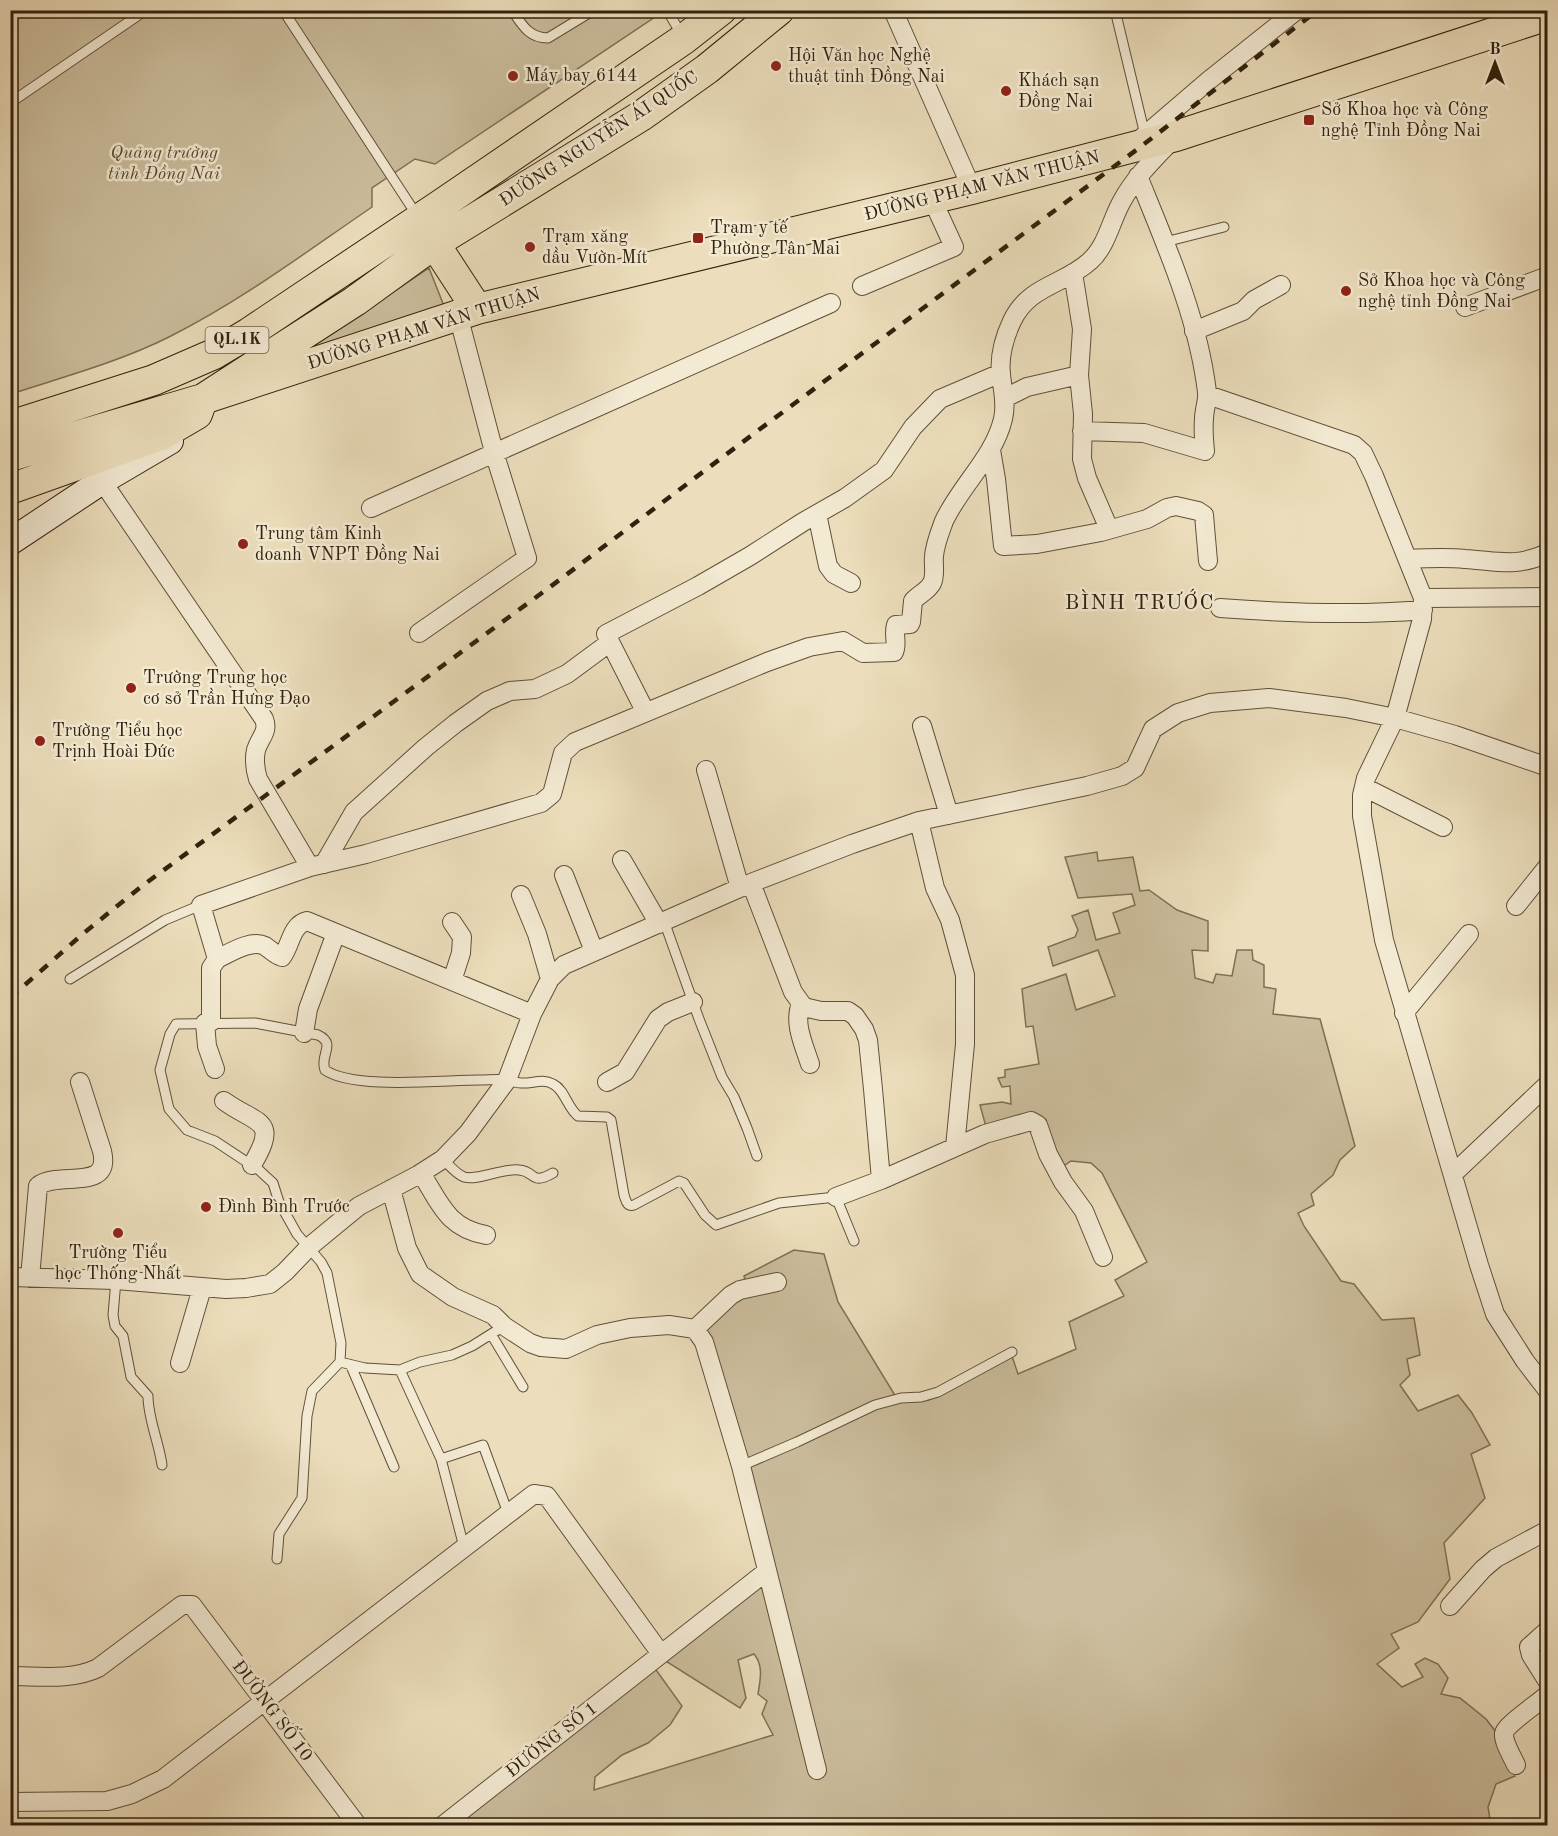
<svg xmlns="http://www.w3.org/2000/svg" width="1558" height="1836" viewBox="0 0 1558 1836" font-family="'Old Standard TT',serif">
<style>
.green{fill:#ccbe9e;stroke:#7e7055;stroke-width:1.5}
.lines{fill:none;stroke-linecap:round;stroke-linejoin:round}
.lane-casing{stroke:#605038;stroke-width:11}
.street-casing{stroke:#605038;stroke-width:20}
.secondary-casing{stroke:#31210c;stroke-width:28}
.primary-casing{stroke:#31210c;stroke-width:32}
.lane{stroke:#f3ead3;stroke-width:9}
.street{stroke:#f3ead3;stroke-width:18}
.secondary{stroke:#f3ead3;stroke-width:26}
.primary{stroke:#ecdebc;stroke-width:30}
.rail{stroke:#31210c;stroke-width:4.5;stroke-dasharray:10 10;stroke-linecap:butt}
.poi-dot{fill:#8f2418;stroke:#f3ead3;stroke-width:2}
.labels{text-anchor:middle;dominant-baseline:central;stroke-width:5;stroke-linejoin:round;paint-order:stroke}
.shield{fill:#f3ead3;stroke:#6b5d48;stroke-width:1.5}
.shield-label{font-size:16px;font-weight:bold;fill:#31210c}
.poi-label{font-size:18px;fill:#31210c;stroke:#f3ead3;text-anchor:start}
.street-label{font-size:18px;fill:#31210c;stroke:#f3ead3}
.park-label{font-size:18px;font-style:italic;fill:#584830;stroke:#f3ead3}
.quarter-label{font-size:21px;letter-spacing:1.5px;fill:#31210c;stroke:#f3ead3}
</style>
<rect width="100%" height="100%" fill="#ecdebc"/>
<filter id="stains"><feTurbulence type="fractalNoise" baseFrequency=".00333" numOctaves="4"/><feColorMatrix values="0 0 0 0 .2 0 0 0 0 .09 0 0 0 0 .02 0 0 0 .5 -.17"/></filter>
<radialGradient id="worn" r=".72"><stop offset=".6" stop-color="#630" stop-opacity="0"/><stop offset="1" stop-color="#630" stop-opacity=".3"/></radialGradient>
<path class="green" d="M11,11H664L435,164L415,159L372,188V207C306,252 241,301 169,337C119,362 63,377 11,394Z
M429,268L444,306L309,349Z
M1097,852L1098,861L1133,857L1140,891L1149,890L1177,910L1208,921V951L1192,950L1195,978L1213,983L1216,974L1232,976L1237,950H1252L1253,960L1264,965V987L1276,989L1273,1014L1320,1019L1355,1146L1340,1160L1333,1175L1311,1194L1314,1205L1298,1213L1304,1226L1341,1281L1354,1284L1382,1320L1414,1318L1420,1355L1407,1359L1410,1375L1400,1385L1418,1411L1458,1395L1472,1413L1490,1445L1471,1454L1485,1498L1444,1543L1450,1579L1418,1622L1391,1634L1399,1648L1377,1664L1402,1687L1423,1677L1415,1664L1425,1658L1438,1664L1448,1678L1441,1694L1460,1698L1486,1719L1496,1732L1515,1776L1496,1784L1488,1807L1491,1825L452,1826L654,1667L682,1706L670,1725L648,1743L622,1755L595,1777L594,1790L773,1735L762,1714L767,1701L758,1694C760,1680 764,1666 754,1654L738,1660L746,1698L740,1708L664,1660L691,1642L774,1573L703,1329L724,1308L748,1294L744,1276L794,1250L824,1254L838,1302L899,1402L929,1400L1012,1356L1018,1374L1076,1349L1069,1322L1124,1296L1115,1280L1147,1262L1102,1173L1091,1163L1071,1161L1062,1167L1043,1121L986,1127L980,1105L1002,1102L1011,1104L1010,1086L1002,1087L998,1078L1005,1077V1070L1039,1064L1033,1026L1026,1027L1022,989L1066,974L1076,1010L1115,996L1098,950L1053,966L1048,947L1075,937L1078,930L1072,916L1088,910L1096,940L1120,933L1113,913L1135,905L1132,894L1078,898L1065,857Z"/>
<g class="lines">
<defs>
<path id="lane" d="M283,10L418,217
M512,10C522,25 529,38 548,38L594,10
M667,10L683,37
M1115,10L1145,135
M10,103L146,10
M1165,242L1224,227
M664,921L699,1019L722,1077L734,1097L747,1128L757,1156
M70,979L165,920L201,905
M443,1159C449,1165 456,1174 464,1177C478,1181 502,1168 519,1170C536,1171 530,1186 553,1173
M116,1280L113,1315L115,1326L123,1336L131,1377L148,1396C148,1419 159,1442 162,1465
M491,1334L523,1387
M340,1362L365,1368L400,1370L420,1362L452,1355L472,1346L504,1326
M351,1366L394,1467
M400,1370L441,1459L464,1547
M441,1459L483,1445L508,1513
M741,1466L797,1442L875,1405L901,1398L921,1397L938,1392L1012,1352
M277,1559L279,1534L302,1498L307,1416L312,1391L340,1362L341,1343L327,1273L321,1262L297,1234L279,1202L273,1183L259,1170L215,1141L187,1130L169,1109L160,1070L170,1034L176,1024L255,1023L318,1035C337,1044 319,1055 325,1070C354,1090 443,1080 480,1080C489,1080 499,1079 507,1080C512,1081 516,1083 521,1083C532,1084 542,1078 553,1084C565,1090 567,1107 578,1116L607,1117L611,1120L624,1195C626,1201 627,1207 634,1205L679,1181L684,1183L705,1215L716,1225L779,1203L836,1197L854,1241"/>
<path id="street" d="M893,10L972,189
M1138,141L1208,81L1297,10
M1073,273L1082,329L1079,375
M862,286L954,247L932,199
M1465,307L1548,276
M1194,331L1243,311L1254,300L1281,285
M1208,395L1354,445L1363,453L1374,476L1423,598L1422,619L1395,718L1366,778L1362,795V816L1384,940L1479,1265L1495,1314L1525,1361L1548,1391
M1005,398L1027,387L1079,375L1083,414L1082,459L1087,478L1109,529
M1082,431L1144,433L1205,451C1204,441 1203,430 1204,419C1204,410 1208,400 1207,392C1198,317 1166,245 1138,176
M991,450L996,479L1003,546L1037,544L1101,532L1147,519L1167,508L1176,506L1198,511L1204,515L1208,561
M102,481L264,719C269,732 260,737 256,750C254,759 255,769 258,779L310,867
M371,508L831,303
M817,514L828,566L834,574L851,583
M1408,559C1427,558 1446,557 1465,559C1499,561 1514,568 1548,553
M1423,598L1548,597
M1220,608C1287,613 1355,616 1423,610
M419,633L527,558L494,452L458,315
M645,711L606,634L698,586L750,556L803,522L845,498L884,470L913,427L940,399L1001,373
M922,726L949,815
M706,770L740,888
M1364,787L1443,827
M919,821L935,888L950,920L965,975V1044L955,1147
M622,860L659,924
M324,864L354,812L426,747L456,723L487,701L510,691L535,689L567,674L609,643
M564,875L594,951
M751,883L793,992L803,1006L808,1008L821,1011H848L855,1016L864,1029L868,1040L873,1089L881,1180
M521,895L537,934L550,979
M1516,906L1548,866
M452,922L462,937L461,953L452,981
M801,1004C793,1023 804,1045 810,1064
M1404,1013L1469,934
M532,1014L307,921C291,925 291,945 282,957C275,955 271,950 265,946C251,939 230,953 217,959L201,905L310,867L366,854L541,803L552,794L563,753L575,742L767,662L809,647L843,641L863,653L894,652C898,644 893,634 896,625L910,624L911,622L913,601C918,595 928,591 932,583C936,575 933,564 934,556C935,544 940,532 944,521C961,485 994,457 1003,419C1007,402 1002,389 1001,374C999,356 1005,336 1012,321C1029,285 1064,285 1090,261C1107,246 1111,220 1122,201C1135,177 1155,158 1174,138
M211,1022V968L217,959
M205,1023L207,1046L215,1069
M304,1033L308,1009L336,933
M607,1082L625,1072L658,1019L668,1012L693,1002
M224,1101C257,1125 280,1118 252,1165
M421,1173C440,1203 447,1228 486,1235
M1453,1174L1548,1084
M391,1189L407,1248L420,1274L453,1297L493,1315L504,1326L530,1343L541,1347L566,1349L597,1335L630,1328L669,1325L695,1329L704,1342L741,1466L817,1770
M836,1197L881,1180L985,1134L1031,1121L1038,1125L1048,1154L1063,1182L1084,1211L1103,1257
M10,1277L116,1280L226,1289L246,1288L270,1284L285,1272L309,1247L343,1219L359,1206L418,1175L443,1159L468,1133L507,1080L532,1014L550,979L564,965L751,883L852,844L919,821L1087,786L1122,776L1135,768L1153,729L1178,713L1210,703L1269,698L1346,708L1395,718L1455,735L1548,767
M30,1278L38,1186C58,1170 112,1193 102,1151L80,1082
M695,1329L731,1295L740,1290L777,1282
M180,1363L202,1288
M1450,1606L1483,1569L1496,1558L1548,1530
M1548,1630L1529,1647L1531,1655L1548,1682
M10,1676C39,1676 71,1681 98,1668L182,1605H192L358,1826
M1516,1765C1512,1756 1503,1742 1504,1733C1504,1726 1540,1702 1548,1694
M10,1802L107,1801L132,1794L163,1779L534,1494L547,1496L661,1654
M442,1826L767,1571"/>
<path id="secondary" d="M10,542L102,481L170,441"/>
<path id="primary" d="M423,226L477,309
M203,399L477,309L972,189L1176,136L1548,15
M10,426L154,380L214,354L249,333L439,206L684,39L721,10
M10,456L203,399L355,301L435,243L641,116L707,69L779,10
M10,489L161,435L197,414L200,406"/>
</defs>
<use href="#lane" class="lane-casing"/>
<use href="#street" class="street-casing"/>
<use href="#secondary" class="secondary-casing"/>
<use href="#primary" class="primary-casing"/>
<use href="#lane" class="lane"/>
<use href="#street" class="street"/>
<use href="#secondary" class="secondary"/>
<use href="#primary" class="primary"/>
<path class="rail" d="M10,998L85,932L142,886L550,587L760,429L1139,148L1318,10"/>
</g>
<g class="poi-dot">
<circle cx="776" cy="66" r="6"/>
<circle cx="513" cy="76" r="6"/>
<circle cx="1006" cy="91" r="6"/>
<rect x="1303" y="114" width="12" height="12" rx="3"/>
<rect x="692" y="232" width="12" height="12" rx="3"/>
<circle cx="530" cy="247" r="6"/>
<circle cx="1346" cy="291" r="6"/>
<circle cx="243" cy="544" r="6"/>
<circle cx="131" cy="688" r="6"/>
<circle cx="40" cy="741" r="6"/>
<circle cx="206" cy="1207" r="6"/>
<circle cx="118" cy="1233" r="6"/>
</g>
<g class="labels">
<rect class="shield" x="205.5" y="327" width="63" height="26" rx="4.5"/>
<g class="shield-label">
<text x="237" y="340">QL.1K</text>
</g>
<g class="poi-label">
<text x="788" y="56">Hội Văn học Nghệ<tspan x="788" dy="21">thuật tỉnh Đồng Nai</tspan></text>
<text x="525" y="76">Máy bay 6144</text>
<text x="1018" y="81">Khách sạn<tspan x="1018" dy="21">Đồng Nai</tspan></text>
<text x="1321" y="110">Sở Khoa học và Công<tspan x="1321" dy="21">nghệ Tỉnh Đồng Nai</tspan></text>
<text x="710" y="228">Trạm y tế<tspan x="710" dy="21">Phường Tân Mai</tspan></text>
<text x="542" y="237">Trạm xăng<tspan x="542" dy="21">dầu Vườn Mít</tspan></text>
<text x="1358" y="281">Sở Khoa học và Công<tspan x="1358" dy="21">nghệ tỉnh Đồng Nai</tspan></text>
<text x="255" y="534">Trung tâm Kinh<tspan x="255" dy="21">doanh VNPT Đồng Nai</tspan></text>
<text x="143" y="678">Trường Trung học<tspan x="143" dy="21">cơ sở Trần Hưng Đạo</tspan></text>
<text x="52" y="731">Trường Tiểu học<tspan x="52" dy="21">Trịnh Hoài Đức</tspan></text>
<text x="218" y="1207">Đình Bình Trước</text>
<text x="118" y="1253" text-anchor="middle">Trường Tiểu<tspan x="118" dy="21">học Thống Nhất</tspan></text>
</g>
<g class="street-label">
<text transform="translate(599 139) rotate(-33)">ĐƯỜNG NGUYỄN ÁI QUỐC</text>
<text transform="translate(982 186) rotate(-14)">ĐƯỜNG PHẠM VĂN THUẬN</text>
<text transform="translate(424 329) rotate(-17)">ĐƯỜNG PHẠM VĂN THUẬN</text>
<text transform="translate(272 1711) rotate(53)">ĐƯỜNG SỐ 10</text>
<text transform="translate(552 1740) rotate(-38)">ĐƯỜNG SỐ 1</text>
</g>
<g class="park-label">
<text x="164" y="153">Quảng trường<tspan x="164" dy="21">tỉnh Đồng Nai</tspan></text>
</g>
<g class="quarter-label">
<text x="1140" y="603">BÌNH TRƯỚC</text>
</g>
</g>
<rect width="1558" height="1836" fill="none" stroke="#ecdebc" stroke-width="36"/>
<rect x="12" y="12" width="1534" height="1812" fill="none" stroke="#31210c" stroke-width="3"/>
<rect x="18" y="18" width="1522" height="1800" fill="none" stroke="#31210c" stroke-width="1.5"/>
<g transform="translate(1495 63)" stroke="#f3ead3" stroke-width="4.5" paint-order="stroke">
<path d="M0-4.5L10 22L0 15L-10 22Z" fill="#31210c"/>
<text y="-9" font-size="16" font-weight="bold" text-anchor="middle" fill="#31210c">B</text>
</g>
<rect width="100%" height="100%" filter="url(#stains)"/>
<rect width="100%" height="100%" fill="url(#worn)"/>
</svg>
